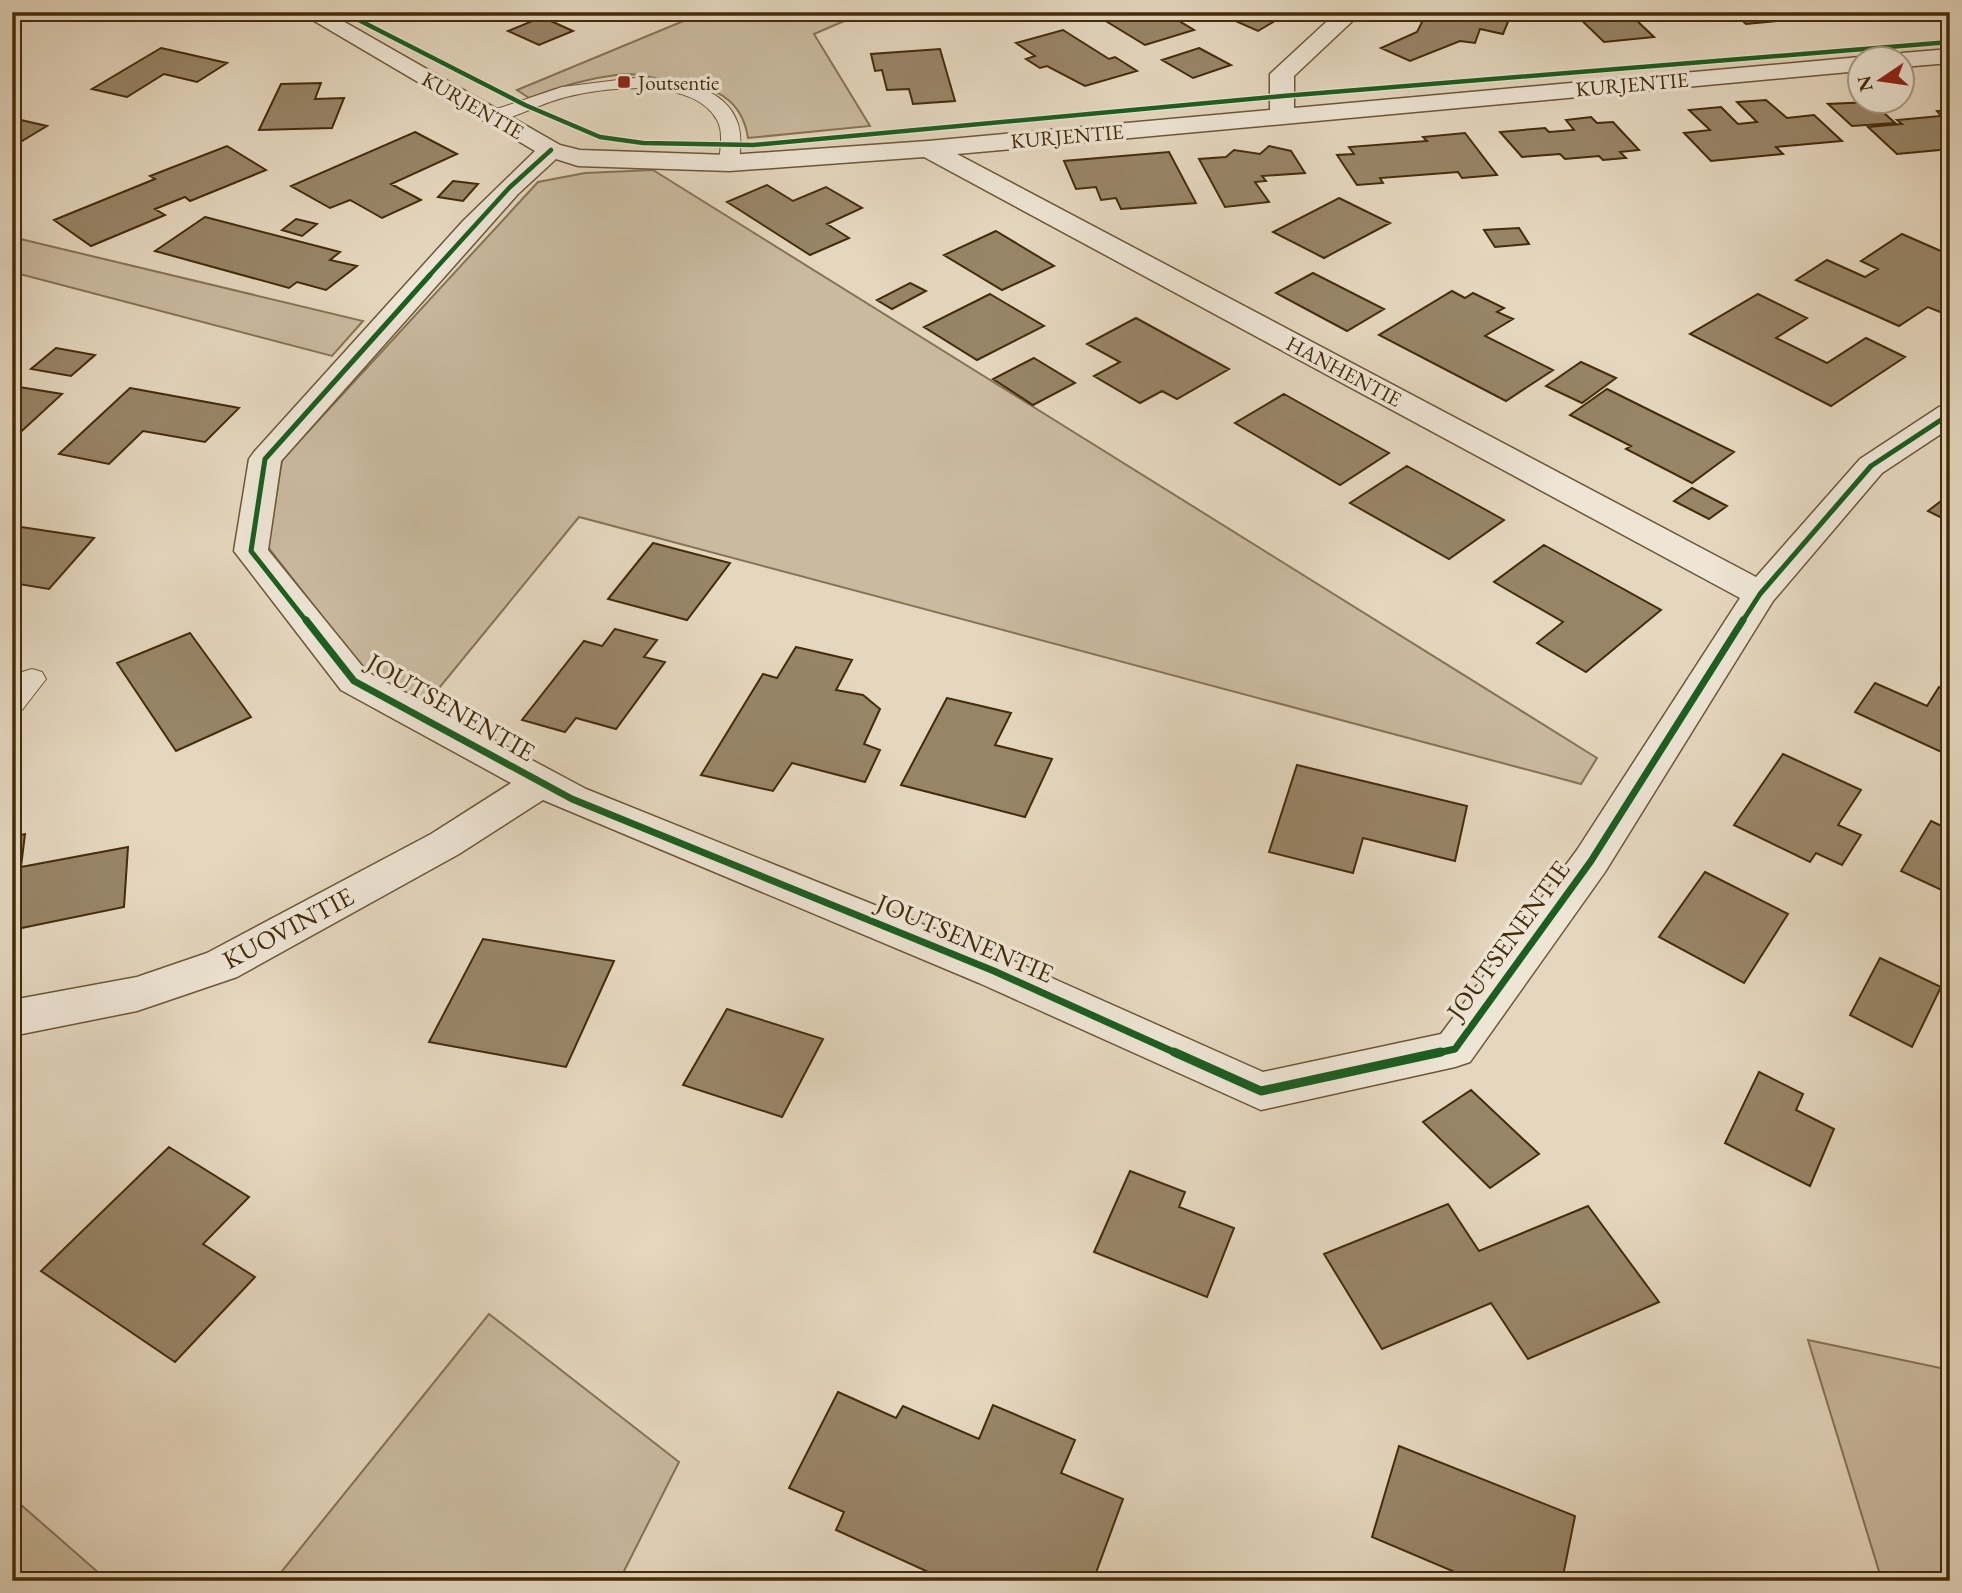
<svg xmlns="http://www.w3.org/2000/svg" width="1962" height="1593" viewBox="0 0 1962 1593" font-family="'EB Garamond',serif">
<style>
.green{fill:#cabaa0;stroke:#877354;stroke-width:2}
.building{fill:#988568;stroke:#442c09;stroke-width:2}
.lines{fill:none;stroke-linecap:round;stroke-linejoin:round}
.service-casing{stroke:#6c5736;stroke-width:2}
.minor-casing{stroke:#6c5736;stroke-width:3}
.tertiary-casing{stroke:#6c5736;stroke-width:3}
.service{fill:#eee5d5;fill-rule:evenodd}
.minor{fill:#eee5d5;fill-rule:evenodd}
.tertiary{fill:#eee5d5;fill-rule:evenodd}
.cycleway-far3-casing{stroke:#eee5d5;stroke-width:7}
.cycleway-far2-casing{stroke:#eee5d5;stroke-width:9}
.cycleway-far1-casing{stroke:#eee5d5;stroke-width:11}
.cycleway-casing{stroke:#eee5d5;stroke-width:13}
.cycleway-far3{stroke:#1b5e20;stroke-width:4.5}
.cycleway-far2{stroke:#1b5e20;stroke-width:5}
.cycleway-far1{stroke:#1b5e20;stroke-width:7}
.cycleway{stroke:#1b5e20;stroke-width:9}
.poi-dot{fill:#8f2418;stroke:#eee5d5;stroke-width:2.5}
.labels{text-anchor:middle;dominant-baseline:central;stroke-width:7;stroke-linejoin:round;paint-order:stroke}
.far-poi-label{font-size:21px;fill:#442c09;stroke:#eee5d5;text-anchor:start}
.far-street-label{font-size:21px;fill:#442c09;stroke:#eee5d5}
.street-label{font-size:26px;fill:#442c09;stroke:#eee5d5}
</style>
<rect width="100%" height="100%" fill="#e5d7bf"/>
<filter id="stains"><feTurbulence type="fractalNoise" baseFrequency=".00286" numOctaves="4"/><feColorMatrix values="0 0 0 0 .2 0 0 0 0 .09 0 0 0 0 .02 0 0 0 .5 -.17"/></filter>
<radialGradient id="worn" r=".72"><stop offset=".6" stop-color="#630" stop-opacity="0"/><stop offset="1" stop-color="#630" stop-opacity=".3"/></radialGradient>
<path class="green" d="M705,12H865L814,34L870,126L748,138C741,90 701,84 660,79C648,77 635,73 623,74C590,78 560,86 529,98L517,90Z
M653,170L1597,758L1581,784L579,517L426,704L368,675L268,547L282,460L538,182L585,173Z
M12,237L363,321L332,356L12,272Z
M489,1314L679,1462L619,1581H274Z
M1808,1340L1950,1370V1581H1882Z
M12,1497L108,1581H12Z"/>
<path class="building" d="M1091,12H1164L1194,30L1145,45Z
M1231,12H1257L1278,19L1258,31L1224,16Z
M1427,12H1512L1503,34L1480,29L1475,43L1460,41L1410,61L1381,48L1417,32Z
M1573,12H1653L1656,15L1633,17L1654,37L1604,42Z
M1733,12H1800L1807,18L1746,24Z
M542,17L573,31L539,45L508,31Z
M1063,30L1109,59L1115,57L1137,71L1085,86L1047,66L1040,68L1026,59L1035,56L1016,43Z
M161,48L227,63L197,82L164,74L127,97L92,89Z
M1199,48L1231,65L1193,78L1162,60Z
M940,49L955,101L913,104L909,89L887,90L882,70L875,71L871,54Z
M321,83L315,99L344,98L332,128L259,130L281,84Z
M1766,100L1787,118L1814,115L1842,141L1776,147L1783,154L1711,161L1684,133L1710,130L1689,110L1721,107L1738,124L1757,122L1737,102Z
M1872,102L1895,123L1852,126L1828,104Z
M1950,110V149L1897,154L1868,127L1902,124L1897,120L1941,116L1937,111Z
M1591,117L1597,123L1613,122L1639,150L1620,152L1626,158L1603,160L1599,156L1565,159L1560,154L1522,157L1500,132L1545,128L1549,132L1574,130L1566,120Z
M12,118L47,126L12,147Z
M415,132L457,154L391,184L421,200L382,218L350,200L330,208L291,186Z
M1465,133L1497,175L1462,178L1458,172L1380,178L1383,183L1357,185L1337,155L1354,154L1349,147L1427,141L1423,137Z
M227,146L266,170L190,201L185,197L155,209L165,215L91,246L54,220L155,179L150,176Z
M1269,146L1291,151L1305,173L1262,176L1266,181L1255,182L1269,202L1225,207L1199,159L1226,157L1234,150L1260,154Z
M1169,152L1196,203L1121,209L1116,198L1101,200L1096,187L1076,189L1064,161Z
M453,181L478,184L463,201L438,197Z
M767,185L793,201L826,187L862,208L827,224L849,238L810,255L727,202Z
M1339,198L1390,223L1324,258L1273,232Z
M205,217L340,252L330,260L357,266L326,290L297,282L289,288L155,251Z
M296,219L317,224L302,236L282,230Z
M1519,228L1529,244L1495,247L1484,230Z
M996,231L1054,266L1002,290L944,255Z
M1902,234L1950,255V316L1928,307L1899,326L1796,280L1827,260L1865,277L1878,269L1861,261Z
M1313,273L1384,309L1347,331L1276,293Z
M910,283L926,291L892,309L877,300Z
M1452,291L1465,298L1473,293L1504,308L1497,312L1513,319L1485,336L1553,370L1506,401L1379,335Z
M990,294L1044,326L977,360L924,327Z
M1758,294L1807,318L1776,338L1827,363L1866,338L1905,357L1831,406L1690,334Z
M1136,318L1229,369L1177,399L1162,391L1140,403L1094,376L1120,362L1087,344Z
M56,348L95,355L71,376L31,369Z
M1034,358L1075,383L1033,405L993,379Z
M1581,362L1616,378L1582,403L1546,386Z
M13,386L62,394L12,440V387Z
M130,388L239,408L205,442L143,431L109,464L59,454Z
M1607,389L1734,452L1692,483L1626,449L1631,446L1570,415Z
M1284,394L1389,453L1340,485L1235,423Z
M1407,466L1504,520L1449,559L1350,503Z
M1692,488L1727,506L1709,519L1674,501Z
M1950,494V522L1928,511Z
M21,527L94,538L49,589L12,583V536Z
M653,543L730,563L687,620L608,599Z
M1544,545L1661,610L1586,672L1537,643L1563,622L1494,582Z
M615,629L657,640L644,657L665,662L616,729L576,718L565,732L522,720L584,641L602,646Z
M190,633L251,717L176,751L117,663Z
M796,647L852,660L836,690L863,695L880,709L864,744L880,750L865,782L792,763L773,791L701,775L763,674L777,678Z
M1875,683L1927,706L1939,687L1950,691V756L1855,712Z
M947,698L1011,713L995,745L1052,759L1025,817L901,785Z
M1783,754L1861,790L1838,825L1861,835L1842,865L1816,853L1810,862L1734,825Z
M1297,765L1467,806L1455,861L1363,838L1353,873L1269,852Z
M1931,821L1950,830V894L1901,871Z
M25,834L21,867L128,847L124,907L12,930V837Z
M1705,872L1788,914L1744,983L1659,937Z
M483,939L614,961L566,1067L429,1042Z
M1880,958L1941,987L1912,1047L1850,1015Z
M727,1009L823,1039L782,1117L683,1085Z
M1759,1072L1803,1094L1796,1110L1834,1129L1810,1186L1725,1143Z
M1471,1090L1539,1154L1490,1188L1423,1122Z
M169,1147L249,1197L203,1244L255,1277L175,1362L41,1271Z
M1130,1171L1185,1192L1179,1207L1234,1228L1207,1297L1094,1252Z
M1448,1204L1479,1251L1588,1206L1659,1302L1528,1359L1491,1303L1382,1349L1324,1254Z
M838,1392L896,1418L903,1406L979,1439L993,1405L1075,1440L1061,1473L1123,1499L1093,1581H948L836,1530L844,1512L789,1488Z
M1399,1446L1575,1516L1562,1581H1476L1372,1537Z"/>
<g class="lines">
<defs>
<path id="service" d="M634,78C670,79 725,83 738,124C742,137 740,151 739,163L736,167H722L719,163C720,150 724,132 717,120C693,77 606,87 566,97C542,103 519,116 495,122L485,116L488,112L562,87Z
M32,669L42,672L46,679L22,710L12,713V684L22,672Z"/>
<path id="minor" d="M299,12H327L560,145L580,150L729,155L928,141L1270,110V74L1337,12H1362L1294,76V108L1860,57L1868,59L1860,60V71L957,154L1756,577L1860,459L1939,407L1950,405V428L1882,473L1773,601L1605,872L1470,1062L1455,1067L1261,1110L979,983L543,800L459,854L237,977L137,1011L12,1036V1000L137,977L207,953L431,834L511,783L341,690L234,551L249,459L254,452L463,221L535,151ZM924,157L1740,598L1577,850L1441,1034L1263,1072L1009,959L586,789L367,672L268,550L281,461L518,194L556,159L578,166L729,171Z
M1950,49V63L1902,67V60H1891L1902,53Z"/>
<path id="tertiary" d="M12,12H30L20,22L12,24Z"/>
</defs>
<use href="#service" class="service-casing"/>
<use href="#minor" class="minor-casing"/>
<use href="#tertiary" class="tertiary-casing"/>
<use href="#service" class="service"/>
<use href="#minor" class="minor"/>
<use href="#tertiary" class="tertiary"/>
<defs>
<path id="cycleway-far3" d="M343,12L525,105L600,137L643,143L753,145L1283,96L1950,42
M428,277L509,188L551,150"/>
<path id="cycleway-far2" d="M307,622L251,551L265,459L430,275
M1742,622L1760,594L1871,466L1950,414"/>
<path id="cycleway-far1" d="M306,620L354,681L572,799L994,971L1178,1054
M1433,1054L1455,1049L1591,861L1743,620"/>
<path id="cycleway" d="M1174,1052L1261,1091L1441,1052"/>
</defs>
<use href="#cycleway-far3" class="cycleway-far3-casing"/>
<use href="#cycleway-far2" class="cycleway-far2-casing"/>
<use href="#cycleway-far1" class="cycleway-far1-casing"/>
<use href="#cycleway" class="cycleway-casing"/>
<use href="#cycleway-far3" class="cycleway-far3"/>
<use href="#cycleway-far2" class="cycleway-far2"/>
<use href="#cycleway-far1" class="cycleway-far1"/>
<use href="#cycleway" class="cycleway"/>
</g>
<rect class="poi-dot" x="617" y="75" width="14" height="14" rx="3.5"/>
<g class="labels">
<g class="far-poi-label">
<text x="638" y="82">Joutsentie</text>
</g>
<g class="far-street-label">
<text transform="translate(1632 84) rotate(-5)">KURJENTIE</text>
<text transform="translate(473 105) rotate(30)">KURJENTIE</text>
<text transform="translate(1067 136) rotate(-5)">KURJENTIE</text>
<text transform="translate(1344 371) rotate(28)">HANHENTIE</text>
</g>
<g class="street-label">
<text transform="translate(451 707) rotate(30)">JOUTSENENTIE</text>
<text transform="translate(288 928) rotate(-28)">KUOVINTIE</text>
<text transform="translate(965 938) rotate(23)">JOUTSENENTIE</text>
<text transform="translate(1508 940) rotate(-54)">JOUTSENENTIE</text>
</g>
</g>
<rect width="1962" height="1593" fill="none" stroke="#e5d7bf" stroke-width="42"/>
<rect x="14" y="14" width="1934" height="1565" fill="none" stroke="#442c09" stroke-width="3.5"/>
<rect x="21" y="21" width="1920" height="1551" fill="none" stroke="#442c09" stroke-width="2"/>
<g transform="translate(1881 80) rotate(257)"><circle r="33" fill="#eee5d5" stroke="#aa9b83" stroke-width="2"/>
<path d="M0-5L12 26L0 18L-12 26Z" fill="#8f2418"/>
<text y="-10" font-size="19" font-weight="bold" text-anchor="middle" fill="#442c09">N</text>
</g>
<rect width="100%" height="100%" filter="url(#stains)"/>
<rect width="100%" height="100%" fill="url(#worn)"/>
</svg>
